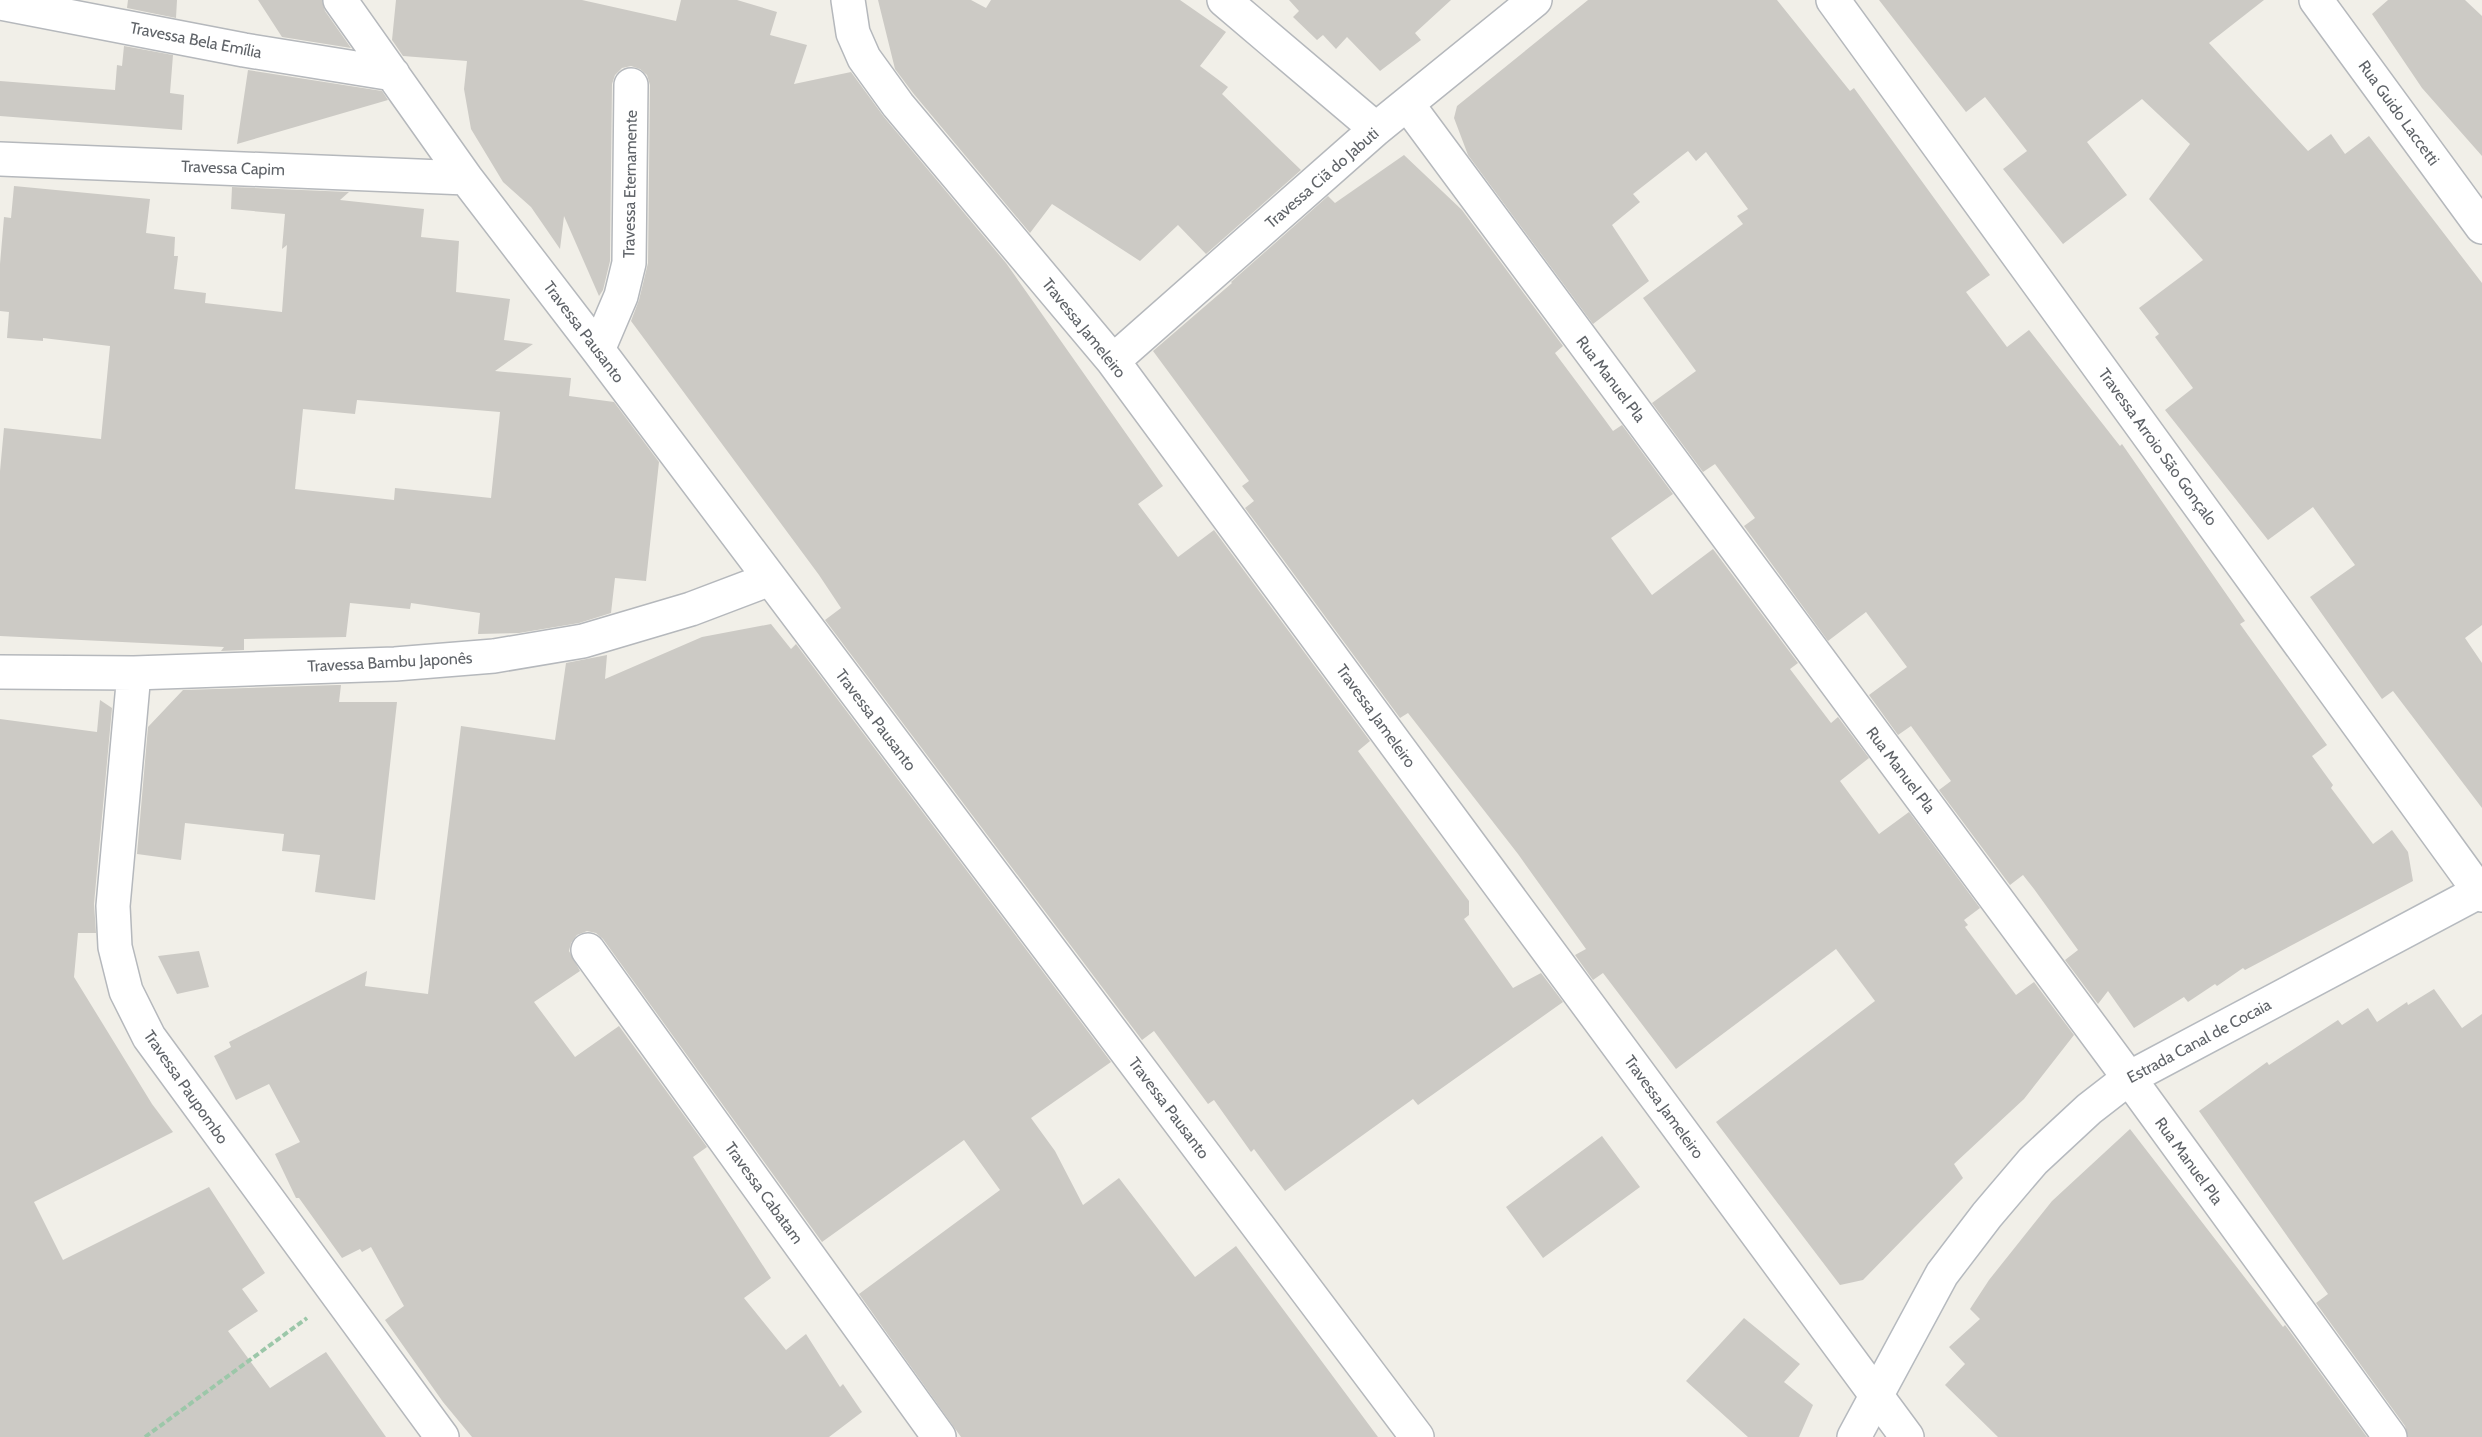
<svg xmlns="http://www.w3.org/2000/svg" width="2482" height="1437" viewBox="0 0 2482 1437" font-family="Cabin,sans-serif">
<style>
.building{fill:#cccac5;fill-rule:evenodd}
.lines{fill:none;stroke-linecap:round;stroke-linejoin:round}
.minor-casing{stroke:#b5b8bc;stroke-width:36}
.secondary-casing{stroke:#b6babf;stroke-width:36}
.path{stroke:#9cc7a9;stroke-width:4;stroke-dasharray:6 3;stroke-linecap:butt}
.minor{stroke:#fff;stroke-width:33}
.secondary{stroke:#fff;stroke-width:33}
.labels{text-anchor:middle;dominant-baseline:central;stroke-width:6;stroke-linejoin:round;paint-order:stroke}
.street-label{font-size:16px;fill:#5f6368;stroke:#fff}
</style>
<rect width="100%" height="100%" fill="#f1efe8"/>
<path class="building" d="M128,0H177L176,18L127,8Z
M258,0H322L325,11L351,48L282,37Z
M396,0H582L676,21L681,0H737L777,12L770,35L807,45L794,84L851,72L884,117L1006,263L1163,486L1138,504L1178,557L1214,530L1370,741L1358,751L1469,901V915L1464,919L1513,988L1541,973L1563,1002L1418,1105L1413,1099L1285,1191L1254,1149L1251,1152L1214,1100L1208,1104L1154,1031L1142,1040L825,620L841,608L819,575L631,321L639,300L648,263L650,85L647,75L640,69L631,66L622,68L615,75L612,84L610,261L603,290L599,296L564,216L560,249L531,207L503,182L471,129L464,89L467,61L403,56L392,40Z
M878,0H971L986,8L991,0H1180L1226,32L1200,66L1228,87L1222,94L1301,170L1206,254L1178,225L1140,261L1052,204L1030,233L913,93L895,69Z
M1289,0H1451L1415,33L1421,40L1380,71L1347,37L1336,49L1323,35L1317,40L1293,17L1299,11Z
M1588,0H1777L1850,91L1854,88L1990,275L1966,292L2007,347L2029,330L2120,446L2122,444L2245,621L2240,624L2327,745L2312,756L2333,785L2331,788L2373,844L2392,830L2408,852L2413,881L2245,970L2243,968L2217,986L2215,984L2188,1002L2184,997L2134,1028L2108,991L2098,1004L2065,960L2078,950L2034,889L2023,875L2010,885L1939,790L1951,781L1911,726L1898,735L1869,695L1907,667L1866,612L1828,641L1744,526L1755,518L1715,464L1703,472L1652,403L1696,371L1643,298L1743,224L1737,216L1748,209L1706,152L1696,161L1688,151L1633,194L1640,202L1612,225L1649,281L1593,324L1468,155L1454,118L1457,106Z
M1879,0H2264L2209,43L2308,151L2331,134L2345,154L2369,136L2482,283V625L2465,638L2482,663V808L2393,691L2382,699L2310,597L2355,565L2313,507L2268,540L2165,410L2193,388L2155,337L2159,334L2139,308L2203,260L2149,199L2190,144L2142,99L2087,142L2127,195L2063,244L2003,169L2027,151L1985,97L1966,112Z
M2388,0H2465L2482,16V156L2422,88L2372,14Z
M124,46L173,55L170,93L184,95L182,130L0,116V81L115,90L117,65L122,66Z
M248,70L382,91L388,100L237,144Z
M1404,155L1462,210L1563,346L1555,353L1605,420L1613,431L1622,425L1673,494L1611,538L1652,595L1713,549L1798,663L1790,669L1831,723L1838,717L1869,758L1840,781L1879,834L1909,812L1980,908L1964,920L1968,925L1965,927L2016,995L2034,982L2074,1035L2024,1099L1954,1164L1963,1178L1863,1280L1840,1285L1716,1122L1875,1001L1836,949L1676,1069L1603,973L1593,980L1575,955L1586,949L1518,854L1408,713L1400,718L1245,508L1254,501L1242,486L1249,481L1153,351L1232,283L1231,282L1328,196L1335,203Z
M14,186L150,199L146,233L175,237L174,256H178L174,289L206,293L205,303L282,312L287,245L282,249L285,214L231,209L232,187L349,192L340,200L424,209L421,237L459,241L456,292L510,299L504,340L533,344L495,371L571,378L569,396L614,402L659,462L646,581L615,578L611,613L579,623L519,633L478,634L480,613L411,603L410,609L350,603L346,637L244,639V650L221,651L224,647L0,636V471L4,428L101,439L110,346L43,338V341L7,338L9,312L0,311V264L4,217L11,218ZM357,400L500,412L491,498L395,488L394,500L295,489L303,409L355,414Z
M771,624L791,649L796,644L1111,1062L1031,1118L1055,1151L1083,1205L1119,1178L1195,1277L1236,1246L1378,1437H961L859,1294L1000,1190L964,1140L822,1242L603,939L596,933L587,931L577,935L571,943L569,951L580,971L534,1002L575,1057L619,1026L707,1147L693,1157L771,1278L744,1298L786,1350L806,1334L840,1387L843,1384L862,1412L829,1437H472L443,1402L385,1320L404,1306L371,1247L362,1252L360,1249L342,1258L299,1198H296L275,1154L300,1142L269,1084L236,1100L214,1056L231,1047L229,1042L367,971L365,986L428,994L461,726L555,740L566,663L607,655L605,679L702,637Z
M337,685H341L339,702H397L375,900L315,892L320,855L282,851L284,834L185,823L181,860L137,854L148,727L183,690Z
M100,700L112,708L94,904L96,933H78L74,977L152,1104L173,1132L34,1202L63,1260L209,1187L265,1273L242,1289L258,1311L228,1331L270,1388L326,1352L386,1437H0V719L97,732Z
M199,951L209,987L177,994L158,956Z
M2434,989L2462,1028L2482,1014V1437H2408L2405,1426L2316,1303L2328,1294L2199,1111L2267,1062L2269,1065L2338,1020L2342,1025L2368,1008L2377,1022L2407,1002L2408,1005Z
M2130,1129L2283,1327L2285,1325L2367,1437H1998L1945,1385L1965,1364L1949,1347L1980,1319L1970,1309L1989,1280L2052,1201Z
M1602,1136L1640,1187L1543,1258L1506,1207Z
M1744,1318L1800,1364L1784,1382L1813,1405L1799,1437H1748L1686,1381Z"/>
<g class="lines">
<defs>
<path id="minor" d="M340,0L466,178L598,350L1417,1437
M848,0L853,33L864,58L898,105L1113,361L1907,1437
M1224,0L1376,129
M1833,0L2482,895
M2316,0L2482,227
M0,3L244,50L393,74
M1408,105L2129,1078L2390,1437
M0,159L466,178
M598,350L621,296L629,263L631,85
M1113,361L1376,129L1535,0
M0,672L134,673L395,664L494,656L583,641L691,609L770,579
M134,673L113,906L115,947L126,991L149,1037L442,1437
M588,950L939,1437"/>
<path id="secondary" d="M1854,1437L1942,1274L1987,1215L2033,1161L2089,1109L2129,1078L2482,890"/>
</defs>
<use href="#minor" class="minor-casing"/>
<use href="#secondary" class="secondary-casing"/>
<path class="path" d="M145,1437L307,1318"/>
<use href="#minor" class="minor"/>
<use href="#secondary" class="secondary"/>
</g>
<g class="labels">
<g class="street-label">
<text transform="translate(196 40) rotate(11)">Travessa Bela Emília</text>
<text transform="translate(2399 113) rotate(54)">Rua Guido Laccetti</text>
<text transform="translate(233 168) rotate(2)">Travessa Capim</text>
<text transform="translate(1322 178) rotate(-41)">Travessa Ciã do Jabuti</text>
<text transform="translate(630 184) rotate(-89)">Travessa Eternamente</text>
<text transform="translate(1084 328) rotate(51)">Travessa Jameleiro</text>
<text transform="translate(584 332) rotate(53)">Travessa Pausanto</text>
<text transform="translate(1611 379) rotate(53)">Rua Manuel Pla</text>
<text transform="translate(2158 447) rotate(54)">Travessa Arroio São Gonçalo</text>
<text transform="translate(390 662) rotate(-3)">Travessa Bambu Japonês</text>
<text transform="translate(1376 716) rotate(54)">Travessa Jameleiro</text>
<text transform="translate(876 720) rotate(53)">Travessa Pausanto</text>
<text transform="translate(1901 770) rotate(53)">Rua Manuel Pla</text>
<text transform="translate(2199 1041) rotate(-28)">Estrada Canal de Cocaia</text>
<text transform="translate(186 1087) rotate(55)">Travessa Paupombo</text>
<text transform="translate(1664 1107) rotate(54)">Travessa Jameleiro</text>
<text transform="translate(1169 1108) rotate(53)">Travessa Pausanto</text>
<text transform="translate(2189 1161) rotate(54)">Rua Manuel Pla</text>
<text transform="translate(764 1193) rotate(54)">Travessa Cabatam</text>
</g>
</g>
</svg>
